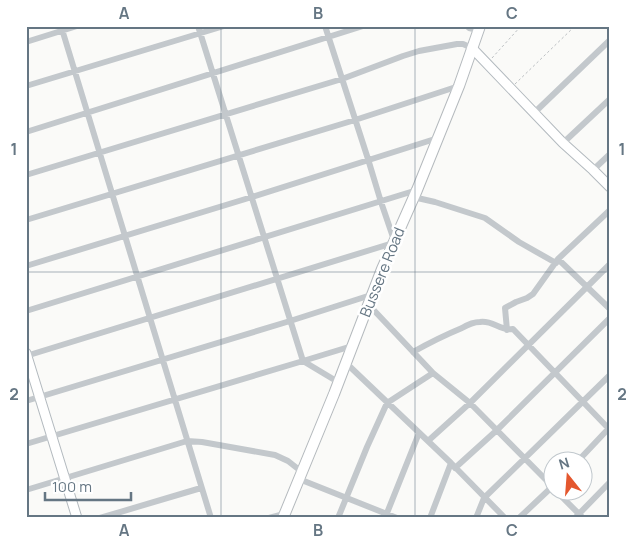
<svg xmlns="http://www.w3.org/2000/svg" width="636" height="544" viewBox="0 0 636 544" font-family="Manrope,sans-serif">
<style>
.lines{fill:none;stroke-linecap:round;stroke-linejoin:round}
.secondary-casing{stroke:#b3babf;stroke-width:11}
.primary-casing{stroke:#b5babe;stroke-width:12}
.path{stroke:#bbbfc2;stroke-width:1;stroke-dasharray:2.5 2.5;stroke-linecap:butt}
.street{stroke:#c3c8cc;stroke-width:6}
.secondary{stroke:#fff;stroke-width:9}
.primary{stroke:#fff;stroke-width:10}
.grid{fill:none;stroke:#657683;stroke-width:1;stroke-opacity:0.55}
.labels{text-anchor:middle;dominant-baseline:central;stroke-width:5;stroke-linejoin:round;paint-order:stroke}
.street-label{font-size:15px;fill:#657683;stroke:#fff}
.neatline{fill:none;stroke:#657683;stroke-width:2}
.grid-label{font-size:16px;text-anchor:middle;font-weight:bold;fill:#657683}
</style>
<rect width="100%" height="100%" fill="#fafaf8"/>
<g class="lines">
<defs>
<path id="secondary" d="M472,48L563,143L593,170L610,187
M26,353L77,518"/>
<path id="primary" d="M283,518L334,394L382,269L417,190L459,86L480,26"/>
</defs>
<use href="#secondary" class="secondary-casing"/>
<use href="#primary" class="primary-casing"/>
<path class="path" d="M492,58L521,26
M515,84L575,26"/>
<path class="street" d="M61,26L211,518
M198,26L303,361L352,346
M325,26L368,159L381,202L394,240
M467,26L469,28L478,30
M26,42L77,26
M26,86L224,26
M534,113L610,40
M26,132L363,26
M563,143L610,99
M593,170L610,154
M26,175L342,79L403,56L419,51L457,44H463L472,48
M413,197L435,202L485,218L519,242L556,263
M26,220L355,120L459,86
M558,259L610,309
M26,266L252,197L438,138
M368,304L433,373
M26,311L417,190
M507,330L505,308L516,302L527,298L533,294L558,259L610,210
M413,352C429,343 445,335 462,328C467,325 474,322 480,322C493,320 500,331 513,329L610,430
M26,356L393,243
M346,363L451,463L505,518
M26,401L290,321L371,295
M428,441L470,403L610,264
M26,444L303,361L338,382
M577,462L610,427
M455,468L497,430L610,318
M299,479L397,518
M26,490L187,441L202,442L275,455L288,461L302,472
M557,492L583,518
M100,518L201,488
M269,518L284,514
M338,518L367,447L387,403L433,373L470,403L554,488
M385,518L419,433
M430,518L451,463
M476,518L484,498L610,375
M519,518L554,485
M575,518L610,482"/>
<use href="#secondary" class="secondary"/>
<use href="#primary" class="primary"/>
</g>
<path class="grid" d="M221,26V518M415,26V518M26,272H610"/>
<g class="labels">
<g class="street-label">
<text transform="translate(382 272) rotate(-68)">Bussere Road</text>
</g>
</g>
<rect width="636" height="544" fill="none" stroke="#ffffff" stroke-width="55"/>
<g transform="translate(568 476) rotate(343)"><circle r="24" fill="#ffffff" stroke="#c1c8cd"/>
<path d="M0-4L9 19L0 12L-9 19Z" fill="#e4572e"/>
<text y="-8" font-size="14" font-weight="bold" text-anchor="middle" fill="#657683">N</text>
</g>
<path d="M45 492v8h86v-8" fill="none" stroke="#657683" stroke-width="2.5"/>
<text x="52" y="492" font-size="15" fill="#657683" stroke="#ffffff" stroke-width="4" paint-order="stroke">100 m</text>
<rect x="28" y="28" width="580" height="488" class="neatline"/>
<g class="grid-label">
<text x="124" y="19">A</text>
<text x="318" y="19">B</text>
<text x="512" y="19">C</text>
<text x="14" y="155">1</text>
<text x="622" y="155">1</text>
<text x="14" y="400">2</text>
<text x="622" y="400">2</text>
<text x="124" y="536">A</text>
<text x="318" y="536">B</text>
<text x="512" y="536">C</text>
</g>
</svg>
